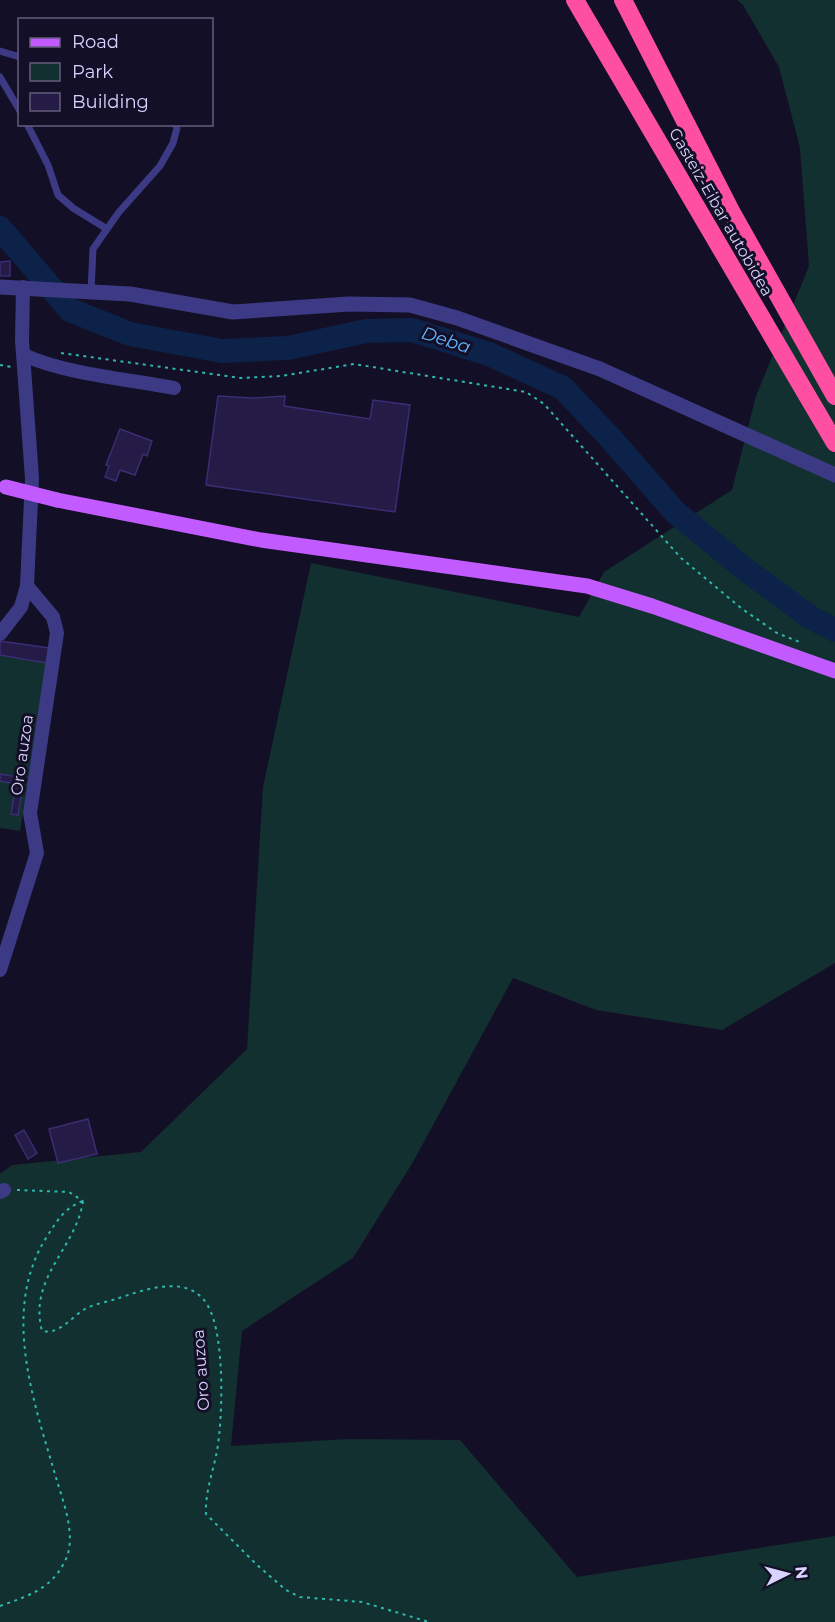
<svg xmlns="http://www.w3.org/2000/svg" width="835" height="1622" viewBox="0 0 835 1622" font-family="Montserrat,sans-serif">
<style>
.green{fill:#12302f}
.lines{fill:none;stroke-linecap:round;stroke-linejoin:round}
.river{stroke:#0c2248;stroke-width:24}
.building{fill:#241b47;stroke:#3b2d73;stroke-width:1.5}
.path{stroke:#2fb8b0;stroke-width:2;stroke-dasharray:3 4.5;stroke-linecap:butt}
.service{stroke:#3d3a85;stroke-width:7}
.minor{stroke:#3d3a85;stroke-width:14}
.tertiary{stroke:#3d3a85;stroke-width:15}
.primary{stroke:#c25bff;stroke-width:15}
.motorway{stroke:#ff4fa3;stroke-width:18}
.primary-bridge{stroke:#c25bff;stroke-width:15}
.labels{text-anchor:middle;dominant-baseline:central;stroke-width:6;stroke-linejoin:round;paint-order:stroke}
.street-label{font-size:16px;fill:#d9d4ff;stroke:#130f26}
.water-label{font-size:18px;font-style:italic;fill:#62b6ff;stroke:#130f26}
</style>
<rect width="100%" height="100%" fill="#130f26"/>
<path class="green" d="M737,0H835V963L722,1030L596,1010L513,978L413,1162L353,1258L242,1331L231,1446L348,1439L460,1440L577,1577L835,1536V1622H0V1174L12,1165L141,1152L247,1049L263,787L311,563L579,617L604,572L732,490L756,396L809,266L800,148L779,67L743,5Z
M0,641L49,648L20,831L0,828Z"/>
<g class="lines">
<path class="river" d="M0,228L70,310L130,334L222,351L288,348L366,331L412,330L489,354L563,388L613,441L675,512L746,570L810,617L835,630"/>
</g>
<path class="building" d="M10,261V276H0V262Z
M218,396L252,398L285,396L284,406L370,419L373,400L410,405L395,512L206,485Z
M120,429L152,441L147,456L143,454L135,475L120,470L116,481L105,477L109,466L106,465Z
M0,641L49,648L46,663L0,655Z
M0,774L24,778L18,815L11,814L16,784L0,781Z
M88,1119L97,1154L58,1163L49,1129Z
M24,1130L37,1153L28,1159L15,1135Z"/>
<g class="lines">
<path class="path" d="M61,353L241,378L281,376L354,364L526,392L544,404L681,558L741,608L777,633L802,643
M0,365L12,367
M17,1190L69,1192L83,1201
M83,1201C76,1249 28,1277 42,1331C60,1335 71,1317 85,1309C94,1304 106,1302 116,1299C144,1290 189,1272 208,1306C225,1336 223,1416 217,1451C213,1472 205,1492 206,1514L257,1565L286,1590L300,1597L362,1602L429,1622
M0,1606C27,1596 51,1590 65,1561C77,1538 64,1504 57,1481C35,1405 0,1312 46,1238C57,1221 64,1208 83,1201"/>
<path class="service" d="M0,51L20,57
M0,77L20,111
M27,124L48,165L58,195L73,208L107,229
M91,291L93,249L119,212L160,166L173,143L177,128L175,124"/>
<path class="minor" d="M24,355C65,374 128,379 174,388
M0,634L21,607L27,586L32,478L22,340L23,287
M0,970L37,853L30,813L57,633L53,617L27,586
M0,1192L4,1190"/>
<path class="tertiary" d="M0,287L130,294L233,312L349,304L410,305L457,318L600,369L835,475"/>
<path class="primary" d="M57,500L261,540L587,586L652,606L835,671"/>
<path class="motorway" d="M575,0L835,443
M623,0L732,213L835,396"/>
<path class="primary-bridge" d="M6,487L57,500"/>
</g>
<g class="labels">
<g class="street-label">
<text transform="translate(721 212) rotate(60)">Gasteiz-Eibar autobidea</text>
<text transform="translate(22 755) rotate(-82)">Oro auzoa</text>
<text transform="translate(201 1370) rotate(-94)">Oro auzoa</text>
</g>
<g class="water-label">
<text transform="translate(446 340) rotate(18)">Deba</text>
</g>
</g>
<rect x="18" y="18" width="195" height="108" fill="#130f26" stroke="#625e7d" stroke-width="1.5"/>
<rect x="30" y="38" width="30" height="9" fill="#c25bff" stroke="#625e7d" stroke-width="1.5"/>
<text x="72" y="48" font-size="18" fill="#d9d4ff">Road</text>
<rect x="30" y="63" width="30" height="18" fill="#12302f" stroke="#625e7d" stroke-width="1.5"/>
<text x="72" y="78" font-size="18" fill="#d9d4ff">Park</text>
<rect x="30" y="93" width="30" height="18" fill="#241b47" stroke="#625e7d" stroke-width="1.5"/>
<text x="72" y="108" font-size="18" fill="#d9d4ff">Building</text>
<g transform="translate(787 1574) rotate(84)" stroke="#130f26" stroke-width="4.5" paint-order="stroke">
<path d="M0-4.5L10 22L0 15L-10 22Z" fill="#d9d4ff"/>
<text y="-9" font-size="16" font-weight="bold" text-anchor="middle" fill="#d9d4ff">N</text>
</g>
</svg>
